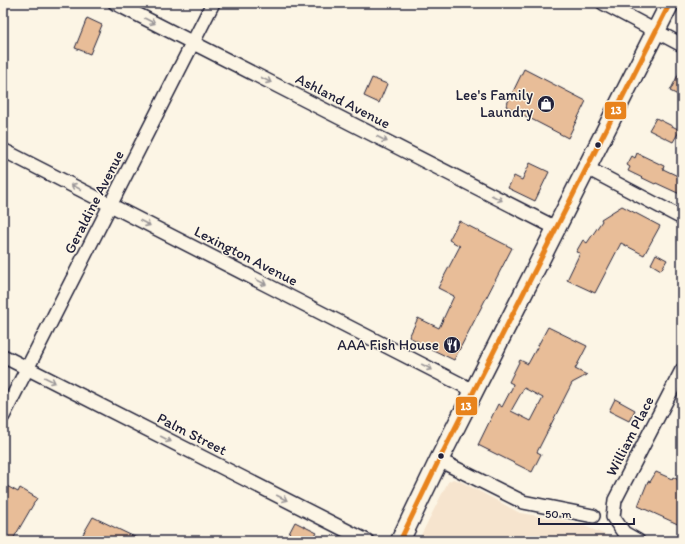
<svg xmlns="http://www.w3.org/2000/svg" width="685" height="544" viewBox="0 0 685 544" font-family="Itim,sans-serif">
<style>
.built{fill:#f6e4ce}
.building{fill:#e8bd98;stroke:#22223b;fill-rule:evenodd}
.lines{fill:none;stroke-linecap:round;stroke-linejoin:round}
.street-casing{stroke:#22223b;stroke-width:16}
.secondary-casing{stroke:#22223b;stroke-width:21}
.street{stroke:#fcf5e5;stroke-width:13}
.secondary{stroke:#fcf5e5;stroke-width:18}
.bus-1-casing{stroke:#fcf5e5;stroke-width:8}
.bus-1{stroke:#e8831c;stroke-width:5}
.oneway{stroke:#9a9698}
.bus-dot{fill:#22223b;stroke:#fcf5e5;stroke-width:1.5}
.labels{text-anchor:middle;dominant-baseline:central;stroke-width:3;stroke-linejoin:round;paint-order:stroke}
.poi-label{font-size:15px;fill:#22223b;stroke:#fcf5e5;text-anchor:end}
.street-label{font-size:15px;fill:#22223b;stroke:#fcf5e5}
.line-badge{stroke:#fcf5e5;stroke-width:1.5}
.badge-label{font-size:11px;text-anchor:middle;font-weight:bold;fill:#fff}
</style>
<rect width="100%" height="100%" fill="#fcf5e5"/>
<filter id="ink" filterUnits="userSpaceOnUse"><feTurbulence type="fractalNoise" baseFrequency=".025" numOctaves="2"/><feDisplacementMap in="SourceGraphic" scale="8" xChannelSelector="R" yChannelSelector="G"/><feConvolveMatrix kernelMatrix="1 2 1 2 8 2 1 2 1" color-interpolation-filters="sRGB"/></filter>
<g filter="url(#ink)">
<path class="built" d="M453,479L460,481L520,513L575,522L620,541H418L448,482Z"/>
<path class="building" d="M87,18L102,25L90,54L75,48Z
M682,67V97L670,91Z
M524,69L586,101L568,138L506,106Z
M372,78L387,84L379,103L364,96Z
M656,118L680,130L673,142L649,130Z
M637,153L664,166L663,169L682,178V195L656,183L655,184L628,171L630,167L627,165L632,156L635,158Z
M530,163L549,172L535,201L508,188L514,176L522,180Z
M622,206L660,226L644,255L621,243L595,293L567,280L580,253L576,252L583,240L587,243L602,221L601,219Z
M459,221L512,248L454,360L429,348L428,350L417,345L419,342L409,337L418,318L439,328L454,296L438,288L460,246L449,240Z
M656,254L667,260L661,270L651,264Z
M548,327L587,346L575,369L587,375L572,383L537,452L541,454L532,472L478,445L498,404L502,407L512,388L513,384L509,382L520,360L528,364ZM524,388L543,398L531,421L511,411Z
M615,399L635,410L629,421L609,411Z
M656,472L672,479L673,477L682,482V526L638,506L648,481L650,482Z
M3,484L18,492L20,488L37,498L12,541H3Z
M93,517L143,541H79Z
M295,522L317,533L312,541H285Z"/>
<g class="lines">
<defs>
<path id="street" d="M115,3L556,228
M603,3L682,45
M3,150L474,391
M587,168L682,218
M3,356L367,541
M3,416L213,3
M439,460L523,502L593,516
M638,541L624,533L613,517L615,500L682,370"/>
<path id="secondary" d="M400,541L439,460L670,3"/>
</defs>
<use href="#street" class="street-casing"/>
<use href="#secondary" class="secondary-casing"/>
<use href="#street" class="street"/>
<use href="#secondary" class="secondary"/>
<defs>
<path id="bus-1" d="M400,541L439,460L670,3"/>
</defs>
<use href="#bus-1" class="bus-1-casing"/>
<use href="#bus-1" class="bus-1"/>
</g>
<defs><path id="oneway-shaft" d="M-6 0H5M1.5-3L5.5 0L1.5 3" fill="none" stroke-width="1.6" stroke-linecap="round" stroke-linejoin="round"/></defs>
<g class="oneway">
<use href="#oneway-shaft" transform="translate(150 21) rotate(27)"/>
<use href="#oneway-shaft" transform="translate(266 80) rotate(27)"/>
<use href="#oneway-shaft" transform="translate(382 139) rotate(27)"/>
<use href="#oneway-shaft" transform="translate(76 187) rotate(-153)"/>
<use href="#oneway-shaft" transform="translate(497 198) rotate(27)"/>
<use href="#oneway-shaft" transform="translate(145 223) rotate(27)"/>
<use href="#oneway-shaft" transform="translate(261 282) rotate(27)"/>
<use href="#oneway-shaft" transform="translate(427 367) rotate(27)"/>
<use href="#oneway-shaft" transform="translate(50 380) rotate(27)"/>
<use href="#oneway-shaft" transform="translate(166 439) rotate(27)"/>
<use href="#oneway-shaft" transform="translate(282 498) rotate(27)"/>
</g>
</g>
<defs>
<symbol id="shop-disc" viewBox="-11 -11 22 22"><circle r="9.5" fill="#22223b" stroke="#fcf5e5"/><path d="M-5-2.5h2.3a2.7 3.5 0 0 1 5.4 0H5L5.5 6h-11ZM-1.5-2.5h3a1.5 2.3 0 0 0-3 0Z" fill="#fff"/></symbol>
<symbol id="restaurant-disc" viewBox="-11 -11 22 22"><circle r="9.5" fill="#22223b" stroke="#fcf5e5"/><path d="M-5-6h1v4h1v-4h1v4h1v-4h1v5L-1.5 .5V6h-2V.5L-5-1ZM5-6V6H3V1.5H1.5Q1.5-4 5-6Z" fill="#fff"/></symbol>
</defs>
<g fill-rule="evenodd">
<use href="#shop-disc" x="536" y="94" width="20" height="20"/>
<use href="#restaurant-disc" x="442" y="335" width="20" height="20"/>
</g>
<g class="bus-dot">
<circle cx="598" cy="145" r="3.5"/>
<circle cx="441" cy="456" r="3.5"/>
</g>
<g class="labels">
<g class="poi-label">
<text x="533" y="95">Lee's Family<tspan x="533" dy="17">Laundry</tspan></text>
<text x="439" y="345">AAA Fish House</text>
</g>
<g class="street-label">
<text transform="translate(343 101) rotate(27)">Ashland Avenue</text>
<text transform="translate(94 202) rotate(-63)">Geraldine Avenue</text>
<text transform="translate(246 256) rotate(27)">Lexington Avenue</text>
<text transform="translate(192 434) rotate(27)">Palm Street</text>
<text transform="translate(630 436) rotate(-63)">William Place</text>
</g>
</g>
<g class="line-badge">
<rect x="604" y="101" width="23" height="19" rx="4" fill="#e8831c"/>
<rect x="455" y="396" width="23" height="20" rx="4" fill="#e8831c"/>
</g>
<g class="badge-label">
<text x="616" y="114">13</text>
<text x="466" y="410">13</text>
</g>
<rect width="685" height="544" fill="none" stroke="#fcf5e5" stroke-width="16"/>
<rect x="8" y="8" width="669" height="528" fill="none" stroke="#22223b" stroke-width="1.5" filter="url(#ink)"/>
<path d="M539 518v6h95v-6" fill="none" stroke="#22223b" stroke-width="2"/>
<text x="545" y="518" font-size="12" fill="#22223b" stroke="#fcf5e5" stroke-width="3" paint-order="stroke">50 m</text>
</svg>
